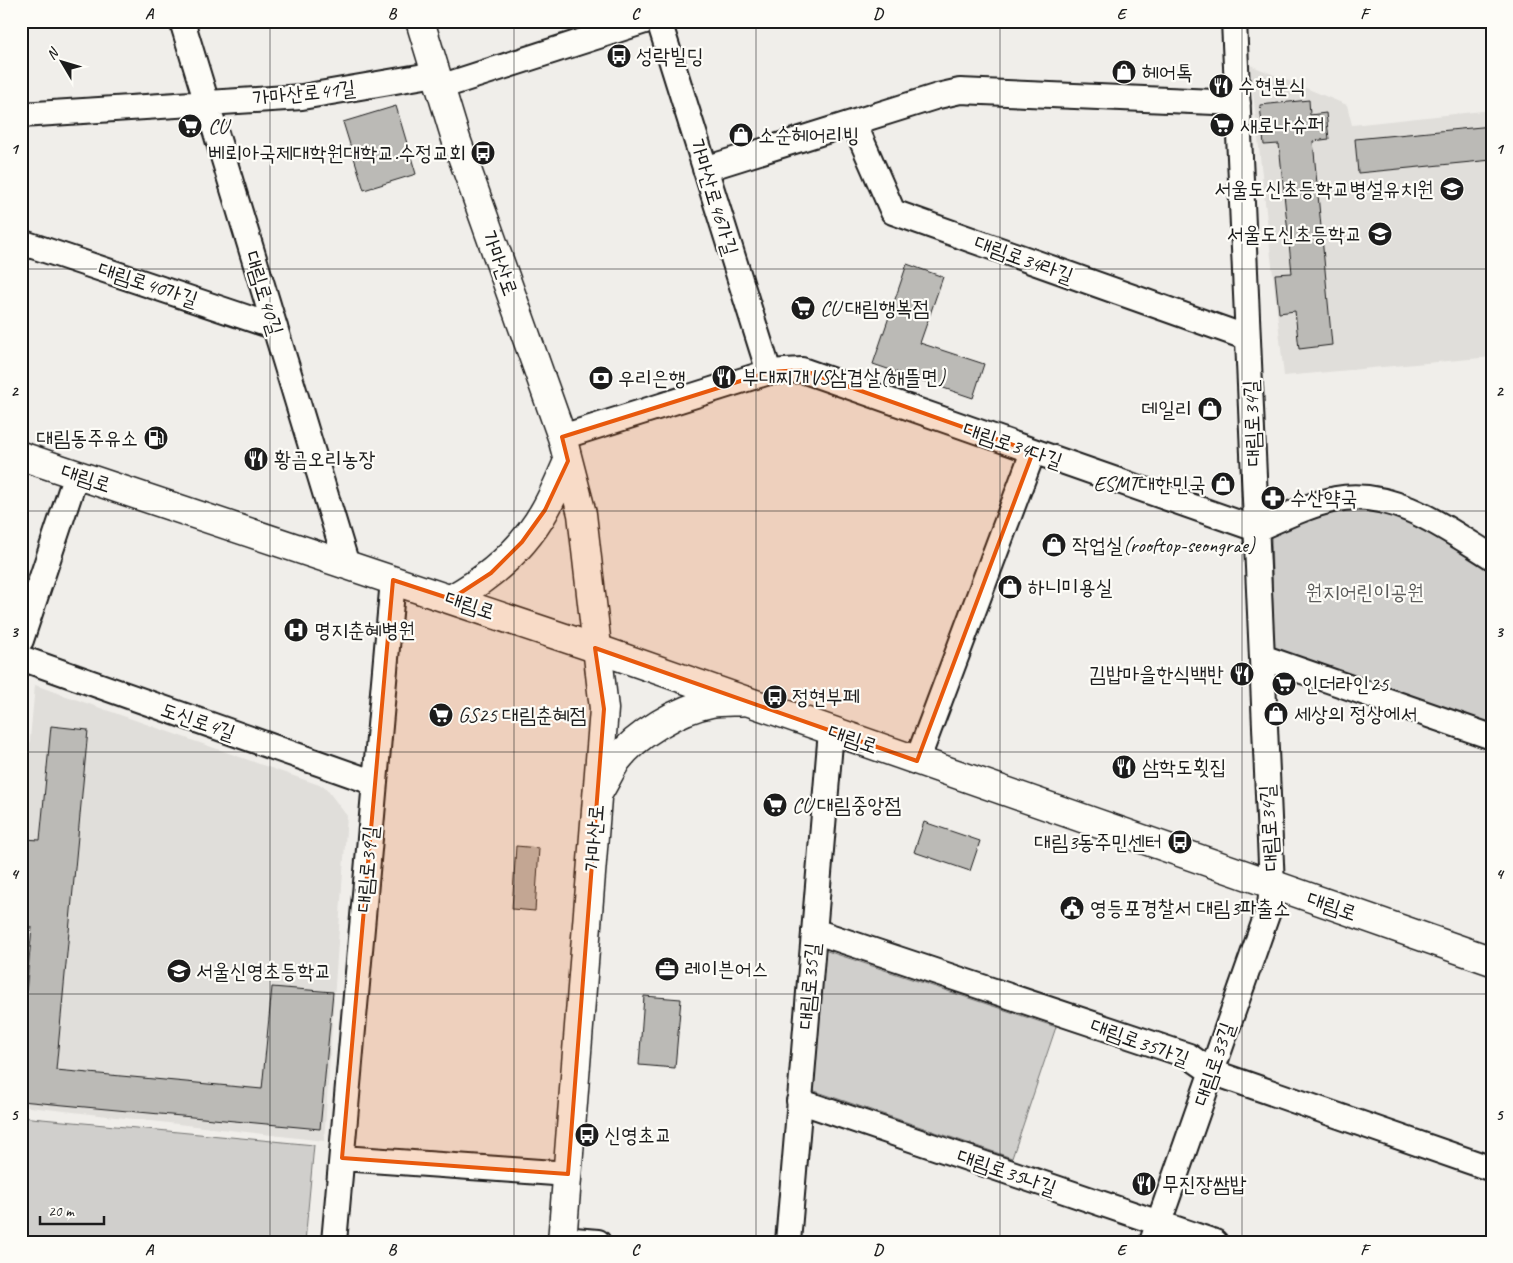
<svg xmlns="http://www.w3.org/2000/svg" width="1513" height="1263" viewBox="0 0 1513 1263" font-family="Caveat,'Poor Story',sans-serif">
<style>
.built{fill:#e0deda}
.green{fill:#d0cfcc;stroke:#767674}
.building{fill:#bbbab6;stroke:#1c1c1c}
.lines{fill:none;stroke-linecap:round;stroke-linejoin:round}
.minor-casing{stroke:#1c1c1c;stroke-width:28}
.tertiary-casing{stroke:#1c1c1c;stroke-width:31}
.secondary-casing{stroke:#1c1c1c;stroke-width:31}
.minor{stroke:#fdfcf7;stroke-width:24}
.tertiary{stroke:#fdfcf7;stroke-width:28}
.secondary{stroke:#fdfcf7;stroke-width:28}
.marked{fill:#e8590c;fill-opacity:0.2;stroke:#e8590c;stroke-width:4;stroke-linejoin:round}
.grid{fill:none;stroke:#1c1c1c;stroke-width:1;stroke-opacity:0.55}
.labels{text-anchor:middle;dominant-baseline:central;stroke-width:4.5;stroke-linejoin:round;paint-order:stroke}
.poi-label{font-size:21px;fill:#1c1c1c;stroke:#fdfcf7;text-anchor:start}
.street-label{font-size:21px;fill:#1c1c1c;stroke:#fdfcf7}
.park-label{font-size:21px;fill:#5b5b5a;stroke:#fdfcf7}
.neatline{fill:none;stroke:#1c1c1c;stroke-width:2}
.grid-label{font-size:16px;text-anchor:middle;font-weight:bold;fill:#1c1c1c}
</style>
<rect width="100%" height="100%" fill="#f0eeea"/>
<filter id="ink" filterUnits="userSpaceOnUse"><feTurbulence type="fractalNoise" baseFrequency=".02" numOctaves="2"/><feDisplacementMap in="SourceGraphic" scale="10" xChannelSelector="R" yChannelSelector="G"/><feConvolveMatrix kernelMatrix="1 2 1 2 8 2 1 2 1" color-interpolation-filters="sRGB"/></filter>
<g filter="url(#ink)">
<path class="built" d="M1250,65L1347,105L1352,125L1492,110V357L1284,376Z
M35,685L325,787L347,816L324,1141L21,1106V837Z"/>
<path class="green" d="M1362,505L1410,518L1492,566V726L1274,651L1271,534L1315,511Z
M824,950L1056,1027L1012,1158L812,1090Z
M21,1117L314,1145L305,1242H21Z"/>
<path class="building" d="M1309,100L1310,115L1326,113L1329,139L1313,141L1332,345L1299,349L1295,311L1279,313L1275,274L1292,273L1279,144L1264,145L1260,105Z
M396,106L416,174L364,190L343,122Z
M1492,126V160L1358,173L1355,139Z
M907,264L943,277L920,343L984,364L973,398L873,364Z
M51,726L88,730L56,1070L262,1089L272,987L333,992L320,1129L21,1101V1048L32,927L21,926V865L24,839L40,840Z
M924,822L980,841L970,871L914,852Z
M516,846L539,848L535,911L512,909Z
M644,996L681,999L675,1068L639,1065Z"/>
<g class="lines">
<defs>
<path id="minor" d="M182,21L347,565
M659,21L769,372
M440,87L645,21
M21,115L302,97L436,74
M854,123L893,212L1248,338
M705,169L938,96L960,91L1238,103
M21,242L275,327
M562,437L769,372L802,370L1256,529C1282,518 1308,505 1336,499C1392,488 1447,529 1492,557
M21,640L76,475
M1262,657L1492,737
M21,658L375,783
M917,761L1033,452
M814,931L1189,1056L1212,1072L1492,1169
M799,1101L1215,1242
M342,1158L568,1174
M562,1239L598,1242
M334,1242L393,580
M788,1242L831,731
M1152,1242L1270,906L1272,886L1234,21"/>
<path id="tertiary" d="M21,456L595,648L1492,961"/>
<path id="secondary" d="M420,21L456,139L562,437L582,514L604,709L562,1242
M451,599C489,578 524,548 545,510C554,494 561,477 568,461
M600,790C606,780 611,769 617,760C637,734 679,709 711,703C723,701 735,702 746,701"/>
</defs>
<use href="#minor" class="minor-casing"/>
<use href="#tertiary" class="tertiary-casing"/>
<use href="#secondary" class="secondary-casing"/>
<use href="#minor" class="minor"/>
<use href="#tertiary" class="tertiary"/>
<use href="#secondary" class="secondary"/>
</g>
</g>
<path class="marked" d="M802,370L1033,452L917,761L595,648L604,709L568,1174L342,1158L393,580L451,599L491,573L522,542L545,510L568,461L562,437L769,372Z"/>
<path class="grid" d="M270,21V1242M514,21V1242M756,21V1242M1000,21V1242M1242,21V1242M21,269H1492M21,511H1492M21,752H1492M21,994H1492"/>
<defs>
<symbol id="bus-disc" viewBox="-11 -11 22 22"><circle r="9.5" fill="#1c1c1c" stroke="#fdfcf7"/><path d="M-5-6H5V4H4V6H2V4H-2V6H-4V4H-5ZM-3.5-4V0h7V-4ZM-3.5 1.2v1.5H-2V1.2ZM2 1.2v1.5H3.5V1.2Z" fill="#fff"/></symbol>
<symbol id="shop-disc" viewBox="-11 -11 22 22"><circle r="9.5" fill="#1c1c1c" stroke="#fdfcf7"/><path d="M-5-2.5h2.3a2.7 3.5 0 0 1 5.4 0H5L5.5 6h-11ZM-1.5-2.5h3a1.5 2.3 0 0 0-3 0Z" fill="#fff"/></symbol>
<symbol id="restaurant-disc" viewBox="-11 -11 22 22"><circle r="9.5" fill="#1c1c1c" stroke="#fdfcf7"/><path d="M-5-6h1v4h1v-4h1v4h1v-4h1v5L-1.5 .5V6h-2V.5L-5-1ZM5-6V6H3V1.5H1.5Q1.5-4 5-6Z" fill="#fff"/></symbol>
<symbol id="supermarket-disc" viewBox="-11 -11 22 22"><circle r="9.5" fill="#1c1c1c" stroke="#fdfcf7"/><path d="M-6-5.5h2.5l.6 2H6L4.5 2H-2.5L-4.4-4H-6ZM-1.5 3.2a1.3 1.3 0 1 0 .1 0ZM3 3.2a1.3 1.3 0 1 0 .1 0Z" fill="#fff"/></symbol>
<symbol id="school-disc" viewBox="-11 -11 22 22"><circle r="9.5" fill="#1c1c1c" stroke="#fdfcf7"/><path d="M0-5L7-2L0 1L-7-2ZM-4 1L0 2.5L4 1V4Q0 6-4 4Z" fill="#fff"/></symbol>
<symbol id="bank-disc" viewBox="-11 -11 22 22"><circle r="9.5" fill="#1c1c1c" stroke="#fdfcf7"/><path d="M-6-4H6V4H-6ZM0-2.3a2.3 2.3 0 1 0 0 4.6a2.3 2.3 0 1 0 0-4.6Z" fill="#fff"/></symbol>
<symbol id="fuel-disc" viewBox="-11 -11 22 22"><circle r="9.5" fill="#1c1c1c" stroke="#fdfcf7"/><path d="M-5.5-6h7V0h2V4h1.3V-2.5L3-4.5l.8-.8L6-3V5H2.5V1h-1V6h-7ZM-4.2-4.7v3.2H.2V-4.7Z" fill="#fff"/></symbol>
<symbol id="pharmacy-disc" viewBox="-11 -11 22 22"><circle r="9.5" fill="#1c1c1c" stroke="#fdfcf7"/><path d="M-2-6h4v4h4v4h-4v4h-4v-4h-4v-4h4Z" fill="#fff"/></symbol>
<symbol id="hospital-disc" viewBox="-11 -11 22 22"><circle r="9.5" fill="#1c1c1c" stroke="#fdfcf7"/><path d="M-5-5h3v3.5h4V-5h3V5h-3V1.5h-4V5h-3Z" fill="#fff"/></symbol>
<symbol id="civic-disc" viewBox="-11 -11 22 22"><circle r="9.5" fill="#1c1c1c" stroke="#fdfcf7"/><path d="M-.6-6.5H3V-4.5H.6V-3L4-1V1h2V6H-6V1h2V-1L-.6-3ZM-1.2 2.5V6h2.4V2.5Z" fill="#fff"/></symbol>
<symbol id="office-disc" viewBox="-11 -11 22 22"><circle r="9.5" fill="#1c1c1c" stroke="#fdfcf7"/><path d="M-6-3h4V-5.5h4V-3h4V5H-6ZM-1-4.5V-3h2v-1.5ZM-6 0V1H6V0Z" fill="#fff"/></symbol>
</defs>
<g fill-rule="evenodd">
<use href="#bus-disc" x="605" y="42" width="28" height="28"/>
<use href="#shop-disc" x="1110" y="58" width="28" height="28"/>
<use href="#restaurant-disc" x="1207" y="72" width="28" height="28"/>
<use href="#supermarket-disc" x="1208" y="111" width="28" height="28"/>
<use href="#supermarket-disc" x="176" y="112" width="28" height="28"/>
<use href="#shop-disc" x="727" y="121" width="28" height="28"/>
<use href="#bus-disc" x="469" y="139" width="28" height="28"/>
<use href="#school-disc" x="1438" y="175" width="28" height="28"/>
<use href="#school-disc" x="1366" y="220" width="28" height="28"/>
<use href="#supermarket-disc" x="789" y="294" width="28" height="28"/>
<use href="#restaurant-disc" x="710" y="363" width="28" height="28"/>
<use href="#bank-disc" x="587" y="364" width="28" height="28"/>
<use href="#shop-disc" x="1196" y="395" width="28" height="28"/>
<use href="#fuel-disc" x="142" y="424" width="28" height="28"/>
<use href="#restaurant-disc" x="242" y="445" width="28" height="28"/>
<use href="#shop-disc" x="1209" y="470" width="28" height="28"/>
<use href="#pharmacy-disc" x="1259" y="484" width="28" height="28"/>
<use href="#shop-disc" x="1040" y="531" width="28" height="28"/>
<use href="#shop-disc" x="996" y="573" width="28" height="28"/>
<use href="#hospital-disc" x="282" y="616" width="28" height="28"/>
<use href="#restaurant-disc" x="1228" y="660" width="28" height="28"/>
<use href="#supermarket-disc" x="1270" y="670" width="28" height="28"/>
<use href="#bus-disc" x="761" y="683" width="28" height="28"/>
<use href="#shop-disc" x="1262" y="700" width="28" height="28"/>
<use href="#supermarket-disc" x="427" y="701" width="28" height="28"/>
<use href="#restaurant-disc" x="1110" y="753" width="28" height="28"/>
<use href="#supermarket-disc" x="761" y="791" width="28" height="28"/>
<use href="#bus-disc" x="1166" y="828" width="28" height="28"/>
<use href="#civic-disc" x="1058" y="894" width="28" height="28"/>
<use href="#office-disc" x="653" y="955" width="28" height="28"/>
<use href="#school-disc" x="165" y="957" width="28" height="28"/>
<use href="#bus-disc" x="573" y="1121" width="28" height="28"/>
<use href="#restaurant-disc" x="1130" y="1170" width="28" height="28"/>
</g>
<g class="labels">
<g class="poi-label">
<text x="636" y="56">성락빌딩</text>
<text x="1142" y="72">헤어톡</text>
<text x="1238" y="86">수현분식</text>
<text x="1240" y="125">새로나슈퍼</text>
<text x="208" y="126">CU</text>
<text x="758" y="135">소순헤어리빙</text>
<text x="466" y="153" text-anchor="end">베뢰아국제대학원대학교.수정교회</text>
<text x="1434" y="189" text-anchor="end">서울도신초등학교병설유치원</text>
<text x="1362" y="234" text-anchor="end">서울도신초등학교</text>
<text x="820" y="308">CU 대림행복점</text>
<text x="742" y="377">부대찌개VS삼겹살(해뜰면)</text>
<text x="618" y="378">우리은행</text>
<text x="1192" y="409" text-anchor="end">데일리</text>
<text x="138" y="438" text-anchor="end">대림동주유소</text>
<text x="274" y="459">황금오리농장</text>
<text x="1206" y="484" text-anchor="end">ESMT대한민국</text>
<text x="1290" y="498">수산약국</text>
<text x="1072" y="545">작업실(rooftop-seongrae)</text>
<text x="1028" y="587">하니미용실</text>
<text x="314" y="630">명지춘혜병원</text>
<text x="1224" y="674" text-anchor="end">김밥마을한식백반</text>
<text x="1302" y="684">인더라인25</text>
<text x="792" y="697">정현부페</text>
<text x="1294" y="714">세상의 정상에서</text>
<text x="458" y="715">GS25 대림춘혜점</text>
<text x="1142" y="767">삼학도횟집</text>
<text x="792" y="805">CU 대림중앙점</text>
<text x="1162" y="842" text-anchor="end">대림3동주민센터</text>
<text x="1090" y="908">영등포경찰서 대림3파출소</text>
<text x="684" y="969">레이븐어스</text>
<text x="196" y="971">서울신영초등학교</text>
<text x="604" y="1135">신영초교</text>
<text x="1162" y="1184">무진장쌈밥</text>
</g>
<g class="street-label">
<text transform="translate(304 93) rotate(-6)">가마산로41길</text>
<text transform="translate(714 197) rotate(73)">가마산로46가길</text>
<text transform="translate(1024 259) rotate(20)">대림로34라길</text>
<text transform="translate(500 263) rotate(70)">가마산로</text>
<text transform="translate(148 284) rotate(18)">대림로40가길</text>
<text transform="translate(264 293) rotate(73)">대림로40길</text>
<text transform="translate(1252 423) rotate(-92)">대림로34길</text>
<text transform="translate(1013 445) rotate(19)">대림로34다길</text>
<text transform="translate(86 478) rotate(18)">대림로</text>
<text transform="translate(470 605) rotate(18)">대림로</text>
<text transform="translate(198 721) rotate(19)">도신로4길</text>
<text transform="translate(853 739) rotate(19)">대림로</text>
<text transform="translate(1269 828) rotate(-93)">대림로34길</text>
<text transform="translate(594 838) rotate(-86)">가마산로</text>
<text transform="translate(367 869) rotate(-85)">대림로39길</text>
<text transform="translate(1332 906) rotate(19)">대림로</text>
<text transform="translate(809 986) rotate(-85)">대림로35길</text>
<text transform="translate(1140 1042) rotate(20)">대림로35가길</text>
<text transform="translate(1214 1064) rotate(-71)">대림로33길</text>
<text transform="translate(1007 1172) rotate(19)">대림로35나길</text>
</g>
<g class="park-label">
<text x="1365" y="592">원지어린이공원</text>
</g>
</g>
<rect width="1513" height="1263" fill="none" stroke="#fdfcf7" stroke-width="55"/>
<g transform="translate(62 62) rotate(308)" stroke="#fdfcf7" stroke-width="4" paint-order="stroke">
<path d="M0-4L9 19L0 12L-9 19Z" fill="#1c1c1c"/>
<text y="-8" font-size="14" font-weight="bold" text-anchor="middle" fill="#1c1c1c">N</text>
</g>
<path d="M40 1216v8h64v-8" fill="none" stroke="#1c1c1c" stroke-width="2.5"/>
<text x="48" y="1216" font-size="15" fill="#1c1c1c" stroke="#fdfcf7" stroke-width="4" paint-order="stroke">20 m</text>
<rect x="28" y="28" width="1458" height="1208" class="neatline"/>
<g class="grid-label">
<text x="149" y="19">A</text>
<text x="392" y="19">B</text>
<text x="635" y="19">C</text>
<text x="878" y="19">D</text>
<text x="1121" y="19">E</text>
<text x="1364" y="19">F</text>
<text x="14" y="154">1</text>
<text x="1499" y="154">1</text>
<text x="14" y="396">2</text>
<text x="1499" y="396">2</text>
<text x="14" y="637">3</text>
<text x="1499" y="637">3</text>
<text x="14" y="879">4</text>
<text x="1499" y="879">4</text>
<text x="14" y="1120">5</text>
<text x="1499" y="1120">5</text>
<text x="149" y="1255">A</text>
<text x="392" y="1255">B</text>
<text x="635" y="1255">C</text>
<text x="878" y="1255">D</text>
<text x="1121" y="1255">E</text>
<text x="1364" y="1255">F</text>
</g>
</svg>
